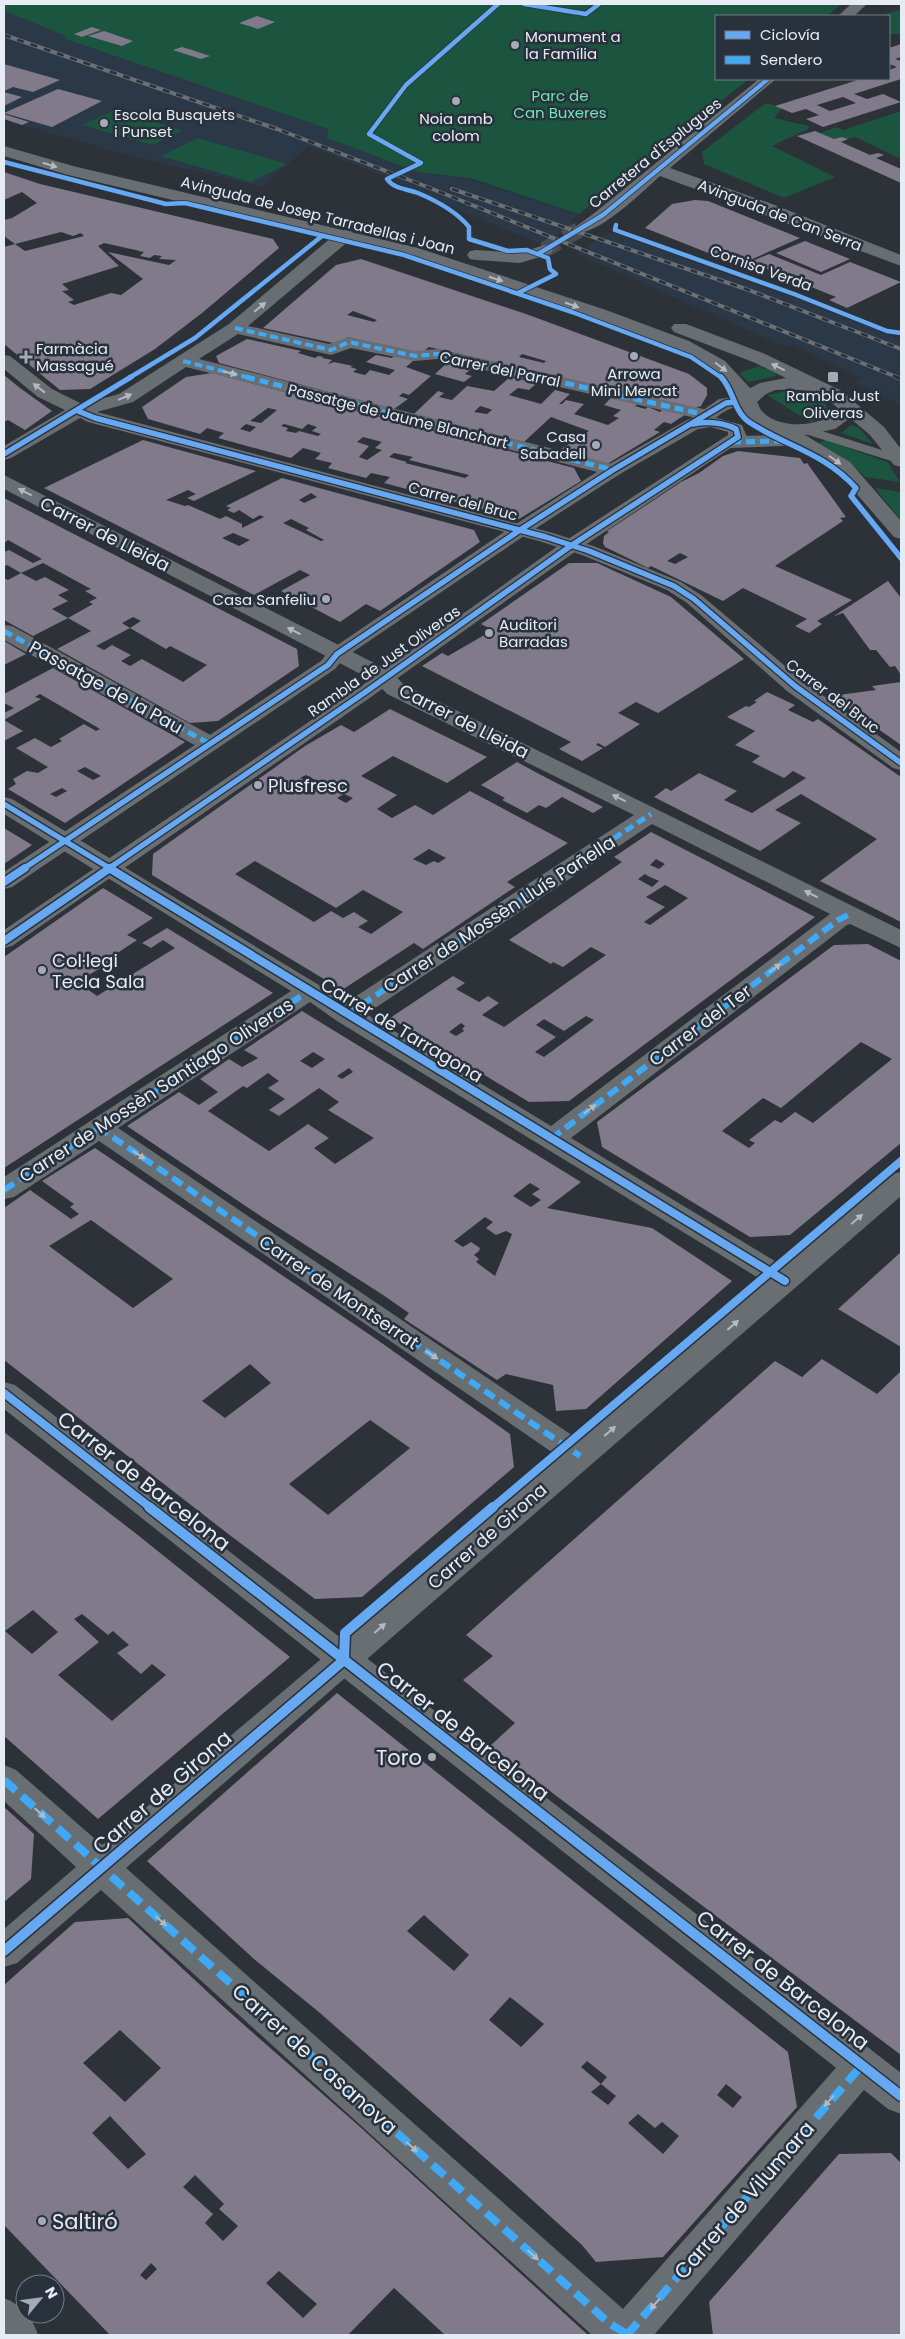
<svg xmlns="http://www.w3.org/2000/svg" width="905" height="2339" viewBox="0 0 905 2339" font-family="Poppins,sans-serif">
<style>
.built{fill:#2b3847}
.green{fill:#1c553f}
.building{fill:#807a8a;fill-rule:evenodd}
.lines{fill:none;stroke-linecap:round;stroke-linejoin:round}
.minor-tunnel{stroke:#484e54;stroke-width:16;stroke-dasharray:16 8;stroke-linecap:butt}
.service{fill:#696e72;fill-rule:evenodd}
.pedestrian{fill:#696e72;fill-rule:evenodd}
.minor{fill:#696e72;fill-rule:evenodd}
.tertiary{fill:#696e72;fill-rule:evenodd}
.rail-far1-casing{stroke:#6c7074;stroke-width:4}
.rail-casing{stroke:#6c7074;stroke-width:4.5}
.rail-far1{stroke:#28313c;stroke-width:2.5;stroke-dasharray:7;stroke-linecap:butt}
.rail{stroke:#28313c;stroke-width:3;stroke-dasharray:9;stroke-linecap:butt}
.quiet-far3{stroke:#3fa9f5;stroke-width:4;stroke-dasharray:8 4;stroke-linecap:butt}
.quiet-far2{stroke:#3fa9f5;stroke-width:5;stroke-dasharray:9 5;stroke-linecap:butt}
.quiet-far1{stroke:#3fa9f5;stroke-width:6;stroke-dasharray:12 6;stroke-linecap:butt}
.quiet{stroke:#3fa9f5;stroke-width:8;stroke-dasharray:16 8;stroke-linecap:butt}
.cycleway-far3-casing{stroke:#28313c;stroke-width:6}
.cycleway-far2-casing{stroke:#28313c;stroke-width:8}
.cycleway-far1-casing{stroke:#28313c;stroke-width:11}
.cycleway-casing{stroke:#28313c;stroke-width:13}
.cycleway-far3{stroke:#66a8f1;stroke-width:4.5}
.cycleway-far2{stroke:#66a8f1;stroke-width:5.5}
.cycleway-far1{stroke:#66a8f1;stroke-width:8}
.cycleway{stroke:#66a8f1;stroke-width:10}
.oneway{fill:#b4babf}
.poi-dot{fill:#a5abb2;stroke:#28313c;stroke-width:2}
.labels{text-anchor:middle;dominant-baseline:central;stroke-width:5;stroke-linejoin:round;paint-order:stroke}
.far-poi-label{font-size:15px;fill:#e6ecf3;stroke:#28313c;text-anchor:start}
.far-park-label{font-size:15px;fill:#6ee7b1;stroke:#28313c}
.far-street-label{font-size:15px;fill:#e6ecf3;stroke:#28313c}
.street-label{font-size:18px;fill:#e6ecf3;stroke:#28313c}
.poi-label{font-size:18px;fill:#e6ecf3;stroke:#28313c;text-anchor:start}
.near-street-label{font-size:21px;fill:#e6ecf3;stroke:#28313c}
.near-poi-label{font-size:21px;fill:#e6ecf3;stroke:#28313c;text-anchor:end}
</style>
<rect width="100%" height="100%" fill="#2c3238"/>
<path class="built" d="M4,11L66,36L64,38L328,129L327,138L418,172L462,177L579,214L571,221V228L544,242H536L396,184V181L308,146L262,187L135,157L4,120Z
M612,232L778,293L785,292L901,339V405L854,382L862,378L792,344L786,347L575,253Z"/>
<path class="green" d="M4,4H842L827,16H716V79H749L579,214L470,178L418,172L327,138L328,129L63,38L66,36L4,11Z
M901,9V34H889V16H880Z
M766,103L782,108L774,118L809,126L808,129L772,146L835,177L784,198L704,164L702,152Z
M114,110L183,130L152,145L83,125Z
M901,111V159L855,137L848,139L842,137L834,139L820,133L836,127L843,130Z
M198,138L287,164L251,182L161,156Z
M759,366L775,373L776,376L748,382L739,373Z
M786,391C800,391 826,392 827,411L818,420L810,422L767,395Z
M851,425L859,428L873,444L841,433Z
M826,440L887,462L900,482L865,477L847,460L819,443Z
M875,488L901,492V520Z"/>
<path class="building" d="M257,16L275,22L258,29L239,23Z
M92,27L101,30L82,37L74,34Z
M104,31L133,41L122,46L88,36Z
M901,44V57L895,59L901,61V79L854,94L867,99L883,94L901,102L823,127L806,119L819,115L806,109L792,113L775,106L861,79H889V70L897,67L889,64V48ZM843,97L856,103L830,111L817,105Z
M182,47L192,50L210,56L201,59L173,50Z
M4,64L60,80L33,92L13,87L4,91Z
M58,89L102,101L52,127L4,113Z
M4,92L22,97L4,106Z
M4,114L29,122L22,125L4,119Z
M815,131L834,139L842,137L848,139L841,142L870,155L878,153L884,155L876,158L901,169V183L797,136Z
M4,172L40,184L273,239L279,248L202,313L155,349L90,389L60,390L4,344V247L15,244L4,236V220L12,218L37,203L22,192L4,200ZM61,232L73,236L81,233L84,236L25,251L15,244ZM104,243L140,251H138L144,252L140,256L150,258L154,255L162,256L159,259L176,260L169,265L108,252L143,279L121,295L111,293L74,305L68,302L74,300L62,291L69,290L62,284L119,266L98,246Z
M695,200L708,201L800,238L739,265L645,228L672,204Z
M805,241L850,259L821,272L776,253Z
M769,254L821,275L850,262L901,282L847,308L829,300L836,297L750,262Z
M361,259L526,314L689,374L707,388V395L701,406L695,408L429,347L420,354L348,337L338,344L263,328L336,265ZM353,311L377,320L374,322L347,315ZM522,354L546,361L544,363L519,357Z
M247,339L301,351L298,353L315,358L318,356L324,357L322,358L332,360L328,364L334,362L353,366L350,367L357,369L353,372L365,375L370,370L389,375L395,370L366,362L376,355L392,358L395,355L414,360L406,367L431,376L409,395L403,393L399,396L408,399L394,409L219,363L216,356Z
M448,362L472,368L465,374L472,376L464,382L435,374Z
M212,373L574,468L581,481L519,519L384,483L390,477L371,473L366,478L328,468L332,463L315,459L321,453L303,448L291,458L218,438L224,433L207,428L200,434L148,419L142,407L186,377ZM268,408L277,410L261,423L250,421ZM246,424L256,427L250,432L240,429ZM284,424L302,429L308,424L317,427L312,431L321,434L318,436L299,431L296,433L286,431L288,428L281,426ZM363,437L382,442L375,448L382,450L367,460L359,457L369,446L357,442ZM394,453L413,457L409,460L469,475L465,478L405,463L407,462L389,457Z
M4,375L20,388L52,411L25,430L8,420L4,422Z
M510,377L537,383L529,390L518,388L509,395L541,404L555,390L570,394L559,404H562L566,400L584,404L574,414L608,425L619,418L613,416L621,410L604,405L612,397L638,403L635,406L645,409L648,407L660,412L663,409L686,414L671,424L664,422L654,430L660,432L607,464L558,451L589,431L551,417L524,442L414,414L438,391L444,393L439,397L452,400L467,386L494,391ZM480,406L490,409L492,410L487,414L474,412Z
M143,440L256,471L194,501L187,498L196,494L188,490L166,500L185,506L188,505L220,519L226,516L242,524V528L264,517L260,515L253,519L239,510L234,513L227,510L231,508L226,506L282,478L474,530L480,542L380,611L366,604L340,622L281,591L310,575L300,570L254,595L44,488ZM311,493L317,497L304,503L299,500ZM291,519L309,528L306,530L324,540L321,541L283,523ZM233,533L250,540L239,546L222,538Z
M738,451L800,458L804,464L807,463L846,517L840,518L843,521L775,566L852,600L817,621L822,624L809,633L795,626L807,619L743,588L723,601L651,566L648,568L636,562L605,547L603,543L604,536L609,532L607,531L648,504L681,482L699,473L723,456ZM680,553L688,557L675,564L667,561Z
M4,498L297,649L299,666L218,721L190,723L57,649L91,631L68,618L33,636L4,620V578L8,580L21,573L7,565L4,567V552L9,550L33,563L42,559L8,540L4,543ZM43,563L91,589L85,591L97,598L89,602L93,604L68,618L52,609L68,601L58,595L69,590L45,577L36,581L21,573ZM133,617L141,621L130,628L166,649L170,646L207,665L183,682L142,659L130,666L121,661L131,655L112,645L104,650L96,646L130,628L122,623Z
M569,563H597L671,597L744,659L658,713L636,702L618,713L640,724L605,747L598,743L596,745L603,748L582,761L559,749L571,742L422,666L442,653L448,656L493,630L481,624Z
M888,581L901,598V675L895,666L890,667L876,650H870L843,613L834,616Z
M4,641L26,654L4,665Z
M53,668L185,742L65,823L8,789L16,784L13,779L27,771L38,773L48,767L16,748L35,738L51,747L62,741L59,739L84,724L96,731L100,729L40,694L35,697L41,699L4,720L23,731L4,741V713L14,708L4,703V694ZM85,767L101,776L93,780L77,771ZM62,788L67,791L56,797L50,794Z
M901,682V745L831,696L876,690L872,686Z
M767,692L795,705L788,710L813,722L818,719L901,777V922L820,881L877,839L801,794L775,810L801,823L760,851L654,797L666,788L671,791L699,773L737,791L724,800L752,813L806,778L793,771L784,778L752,762L760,756L735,745L755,731L727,717L746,706L749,707L757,702L754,701Z
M390,709L487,757L447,783L393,756L361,776L397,795L377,809L392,818L415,805L433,815L470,791L568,843L507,882L515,887L423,949L414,943L342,990L152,875L153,854L305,746L341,725L354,732ZM306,775L317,781L313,785L300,778ZM344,794L353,798L346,803L337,798ZM429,849L446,858L438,863L434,861L426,865L413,859ZM255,861L336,908L363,890L403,912L371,934L358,927L368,921L354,912L343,918L331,911L314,922L235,874Z
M517,762L541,775L603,807L593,813L562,797L546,808L539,805L527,813L502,800L505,798L481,785Z
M4,828L32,845L4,864Z
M651,832L815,917L569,1101L529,1102L390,1018L453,976L465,983L456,989L479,1002L488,996L499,1003L482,1015L504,1027L606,955L591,947L563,967L553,962L551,964L509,940L622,862L614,857ZM656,859L665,864L659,869L650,865ZM645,874L648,876L659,881L652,887L638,879ZM665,885L688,898L650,925L644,922L665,907L646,897ZM586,1016L594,1020L544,1057L535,1052L556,1037L536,1025L544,1019L564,1031ZM461,1023L465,1026L462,1029L464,1031L456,1036L449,1032Z
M103,888L153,918L127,935L137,940L110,958L114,960L77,982L97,996L175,948L163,940L151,948L142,943L167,928L273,993L4,1168V957Z
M868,944L901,961V1143L790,1235L750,1237L602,1147L597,1122L834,945ZM861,1042L892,1059L813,1123L795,1112L781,1123L775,1120L749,1140L755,1143L749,1148L722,1131L763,1098L781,1108Z
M302,1011L581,1182L547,1208L652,1228L732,1281L586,1409L556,1411L553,1385L506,1374L497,1380L404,1319L409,1313L383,1295L262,1217L127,1126L179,1092L199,1105L218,1092L200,1079L229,1059L242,1067L258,1058L244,1050ZM313,1052L325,1059L312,1068L300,1061ZM349,1068L353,1072L342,1079L337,1076ZM268,1073L279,1081L268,1088L285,1099L269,1110L279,1116L319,1088L339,1102L328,1110L374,1138L335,1164L314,1148L329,1138L308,1124L269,1151L208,1111L243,1086L247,1088ZM530,1183L540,1189L532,1194L541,1200L531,1207L513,1196ZM485,1217L493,1222L486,1228L496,1235L506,1231L512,1234L495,1276L476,1262L479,1259L474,1255L479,1251L480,1248L471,1242L463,1247L454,1241Z
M95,1148L376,1339L510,1434L514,1467L362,1597L315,1599L227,1533L4,1360V1208L30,1190L71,1219L79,1214L70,1207L74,1204L42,1181ZM91,1220L173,1279L133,1308L49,1246ZM250,1364L271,1383L225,1418L202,1401ZM370,1420L410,1448L328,1515L289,1484Z
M901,1252V1347L838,1309Z
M822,1359L877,1394L901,1371V2055L490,1746L515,1723L463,1680L493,1656L466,1635L775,1361L802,1377Z
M4,1432L134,1532L290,1657L98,1819L4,1736ZM33,1610L58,1632L32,1654L5,1631ZM82,1614L108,1635L113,1631L129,1645L117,1653L141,1674L152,1664L166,1675L112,1721L58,1675L99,1642L74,1619Z
M337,1693L788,2052L797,2107L663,2257L596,2262L582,2245L510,2180L320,2013L254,1959L147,1861ZM424,1915L469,1955L454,1971L407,1931ZM510,1997L544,2024L521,2047L489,2020ZM587,2061L607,2077L601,2084L616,2096L608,2105L591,2092L601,2084L581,2067ZM726,2084L742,2097L733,2108L717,2095ZM638,2114L655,2128L662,2122L679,2136L663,2154L628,2123Z
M4,1807L34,1834L31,1879L4,1902Z
M128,1918L226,2009L359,2126L588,2335H445L394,2288L348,2335H110L4,2225V1985L75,1922ZM120,2030L161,2068L125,2102L83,2063ZM110,2116L146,2154L128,2169L92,2133ZM195,2175L224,2204L219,2209L238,2226L223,2241L205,2223L213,2214L183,2187ZM98,2212L103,2218L93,2228L86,2222ZM151,2263L157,2269L146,2280L140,2275ZM279,2271L317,2304L303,2318L266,2283Z
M891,2153L901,2163V2335H713L709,2302L839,2154Z"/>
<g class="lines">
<path class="minor-tunnel" d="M544,250L582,228"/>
<path class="service" d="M806,426L901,456V464L802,433L800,430Z"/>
<path class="pedestrian" d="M235,323L329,344L349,337L415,351L437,349L708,410L710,416L742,425L747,437L579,549L371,697L12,946L4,948V930L357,689L565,541L728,435V432L711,427L698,429L620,474L527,534L344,658L335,669L12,887L4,889V872L321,661L330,650L513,526L606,466L687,420L696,418L437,359L415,361L351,348L331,355L229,332L226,328L229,324Z"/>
<path class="minor" d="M851,4H867L854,16H838Z
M759,79H776L670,168L772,204L901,255V266L660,176C644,190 597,237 576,232L574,228L597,211Z
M345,230L351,231L353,235L351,239L241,332L199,359L620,466L623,470L620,474L613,476L186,367L133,402L97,412L553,533L596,547L681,582L701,595L803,681L901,752V770L893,768L787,691L687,603L667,590L582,555L539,541L88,422L80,418L11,458L4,460V446L65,410L38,397L4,369V355L10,356L52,389L82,404L119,394L229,324L339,231Z
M544,245L550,246L553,250L550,254L520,263L476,260L470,259L467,255L470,251L476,250L520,253Z
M748,395L755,397L757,401L755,405C747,407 737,406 730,409C715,415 704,432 686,428L683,424L719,399Z
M802,435L809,437L812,441L809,445L730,448L723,446L720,442L723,438L730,436Z
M4,475L392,672L403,684L901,930V948L850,924L847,925L571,1138L783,1266L891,1174L901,1172V1196L126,1868L623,2309L849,2053L862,2047L875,2053L881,2065L875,2077L654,2335H592L101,1890L17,1963L4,1967V1929L76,1867L4,1801V1765L16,1770L102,1845L559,1457L99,1141L14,1197L4,1199V1177L291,991L4,814V797L12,799L347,1002L634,815L387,694L376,682L4,489ZM652,824L830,914L551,1126L366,1014ZM310,1002L337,1021L765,1282L579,1440L118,1128Z
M4,625L12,626L216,738L219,743L216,748L208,750L200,748L4,640Z"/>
<path class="tertiary" d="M4,146L73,166L418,248L606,310L689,341L725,361L750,388L760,383L786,378L753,362L674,332L671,328L674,324H686L765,354L840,390L884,427L901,449V467L894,465L870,435L850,418L835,429L805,435L850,462L901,521V539L894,537L836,470L826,462L748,420L732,388L713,369L677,349L594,318L407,256L68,175L4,156ZM775,390C802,388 817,390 838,408C824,428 779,430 763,412C760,410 759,405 757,402L766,394Z
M4,1382L15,1385L901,2073V2114L888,2109L4,1409Z
M4,2298C22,2305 32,2317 38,2335H4Z"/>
<defs>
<path id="rail-far1" d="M4,35L277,129L430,188L899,378
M452,189L746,289L901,349"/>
<path id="rail" d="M896,377L901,379"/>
</defs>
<use href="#rail-far1" class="rail-far1-casing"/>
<use href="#rail" class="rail-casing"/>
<use href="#rail-far1" class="rail-far1"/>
<use href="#rail" class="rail"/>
<path class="quiet-far3" d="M235,328L331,350L349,342L415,356L437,354L543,378
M183,361L250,378"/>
<path class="quiet-far2" d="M246,377L613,470
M538,377L702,414
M732,442L782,441
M4,631L208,743
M567,869L651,814"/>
<path class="quiet-far1" d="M346,1015L569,868
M98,1127L580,1456
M551,1139L838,920L850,914
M4,1190L309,991"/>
<path class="quiet" d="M4,1780L610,2324L629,2335
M627,2335L862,2065"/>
<defs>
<path id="cycleway-far3" d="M498,4L406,85L369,134L421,163L387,179C394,189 407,189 418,193C437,201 456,211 469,227V239L508,251L527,250L548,258L550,269L556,274L518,293
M524,4L586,14L599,4
M4,162L166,204L185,203L404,255L572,312L691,357L722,378
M616,225L615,230L794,294L887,331L901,333
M538,254L603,215L768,79
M129,378L195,338L322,236"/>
<path id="cycleway-far2" d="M721,377C733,389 734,412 749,422C787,447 823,452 856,488L851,496L901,558
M78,411L95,418L546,537L589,551L674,586L694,599L795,686L901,763
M4,454L131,377
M4,804L111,869
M23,869L328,665L337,654L520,530L613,470L726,403L734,402
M108,869L364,693L572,545L738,437L736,429C722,422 709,421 693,424"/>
<path id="cycleway-far1" d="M109,868L785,1281
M4,882L25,868
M4,941L110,868
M4,1393L151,1508
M492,1508L901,1161"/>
<path id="cycleway" d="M149,1507L901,2096
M344,1660L345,1633L493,1507
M4,1951L344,1660"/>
</defs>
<use href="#cycleway-far3" class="cycleway-far3-casing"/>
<use href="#cycleway-far2" class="cycleway-far2-casing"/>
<use href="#cycleway-far1" class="cycleway-far1-casing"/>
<use href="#cycleway" class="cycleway-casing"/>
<use href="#cycleway-far3" class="cycleway-far3"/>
<use href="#cycleway-far2" class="cycleway-far2"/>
<use href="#cycleway-far1" class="cycleway-far1"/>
<use href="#cycleway" class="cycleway"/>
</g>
<defs><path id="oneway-solid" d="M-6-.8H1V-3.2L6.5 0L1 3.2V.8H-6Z" transform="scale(1.25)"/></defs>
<g class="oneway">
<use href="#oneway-solid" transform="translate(50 165) rotate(17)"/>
<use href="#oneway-solid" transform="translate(496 279) rotate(18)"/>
<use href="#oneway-solid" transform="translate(572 305) rotate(19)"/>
<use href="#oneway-solid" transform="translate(260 307) rotate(-40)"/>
<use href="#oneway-solid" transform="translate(721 367) rotate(37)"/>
<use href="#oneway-solid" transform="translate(778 367) rotate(-154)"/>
<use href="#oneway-solid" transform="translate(230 373) rotate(14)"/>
<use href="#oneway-solid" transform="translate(39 388) rotate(-142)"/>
<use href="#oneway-solid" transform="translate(125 397) rotate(-23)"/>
<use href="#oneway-solid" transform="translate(835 460) rotate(35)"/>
<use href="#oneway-solid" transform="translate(25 492) rotate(-153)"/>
<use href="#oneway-solid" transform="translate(294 631) rotate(-153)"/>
<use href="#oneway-solid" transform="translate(619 798) rotate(-154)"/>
<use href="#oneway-solid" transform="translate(811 894) rotate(-153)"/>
<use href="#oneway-solid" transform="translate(775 968) rotate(-37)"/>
<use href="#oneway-solid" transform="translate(590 1109) rotate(-37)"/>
<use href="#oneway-solid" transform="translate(139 1155) rotate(34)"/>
<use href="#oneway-solid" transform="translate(857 1219) rotate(-41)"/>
<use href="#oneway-solid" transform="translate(733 1325) rotate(-41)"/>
<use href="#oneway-solid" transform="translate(432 1355) rotate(34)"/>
<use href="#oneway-solid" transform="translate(610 1431) rotate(-41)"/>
<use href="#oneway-solid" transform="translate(380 1628) rotate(-41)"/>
<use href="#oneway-solid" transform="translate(40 1813) rotate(42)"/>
<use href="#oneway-solid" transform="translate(161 1921) rotate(42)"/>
<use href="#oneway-solid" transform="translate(829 2101) rotate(131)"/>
<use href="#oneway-solid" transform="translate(412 2147) rotate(42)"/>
<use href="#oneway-solid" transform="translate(533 2255) rotate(42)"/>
<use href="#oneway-solid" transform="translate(655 2304) rotate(131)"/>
</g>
<g class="poi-dot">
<circle cx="515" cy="45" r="5"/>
<circle cx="456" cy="101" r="5"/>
<circle cx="104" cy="123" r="5"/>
<circle cx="634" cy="356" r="5"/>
<path d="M23.5 349.5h5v5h5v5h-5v5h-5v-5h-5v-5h5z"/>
<rect x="827" y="371" width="12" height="12" rx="2.5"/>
<circle cx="596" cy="445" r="5"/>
<circle cx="326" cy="599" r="5"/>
<circle cx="489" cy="633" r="5"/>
<circle cx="258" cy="785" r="5"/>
<circle cx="42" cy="970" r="5"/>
<circle cx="432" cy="1757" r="5"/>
<circle cx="42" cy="2221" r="5"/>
</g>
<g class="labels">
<g class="far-poi-label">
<text x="525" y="36">Monument a<tspan x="525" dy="17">la Família</tspan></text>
<text x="114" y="114">Escola Busquets<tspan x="114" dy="17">i Punset</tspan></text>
<text x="456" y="118" text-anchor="middle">Noia amb<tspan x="456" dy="17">colom</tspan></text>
<text x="36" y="348">Farmàcia<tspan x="36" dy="17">Massagué</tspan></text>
<text x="634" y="373" text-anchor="middle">Arrowa<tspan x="634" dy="17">Mini Mercat</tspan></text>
<text x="833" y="395" text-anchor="middle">Rambla Just<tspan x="833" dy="17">Oliveras</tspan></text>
<text x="586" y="436" text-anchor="end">Casa<tspan x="586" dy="17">Sabadell</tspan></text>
<text x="316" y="599" text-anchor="end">Casa Sanfeliu</text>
<text x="499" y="624">Auditori<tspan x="499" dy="17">Barradas</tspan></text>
</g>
<g class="far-park-label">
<text x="560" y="95">Parc de<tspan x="560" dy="17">Can Buxeres</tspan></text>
</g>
<g class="far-street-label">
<text transform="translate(655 153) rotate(-39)">Carretera d'Esplugues</text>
<text transform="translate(318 215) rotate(14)">Avinguda de Josep Tarradellas i Joan</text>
<text transform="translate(780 215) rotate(21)">Avinguda de Can Serra</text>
<text transform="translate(761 268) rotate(20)">Cornisa Verda</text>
<text transform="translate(500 369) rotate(12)">Carrer del Parral</text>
<text transform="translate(398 416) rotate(14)">Passatge de Jaume Blanchart</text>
<text transform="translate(463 501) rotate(15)">Carrer del Bruc</text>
<text transform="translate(384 661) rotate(-35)">Rambla de Just Oliveras</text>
<text transform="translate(833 696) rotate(37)">Carrer del Bruc</text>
</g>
<g class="street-label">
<text transform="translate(105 534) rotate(27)">Carrer de Lleida</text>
<text transform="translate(106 687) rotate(29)">Passatge de la Pau</text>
<text transform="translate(464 721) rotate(27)">Carrer de Lleida</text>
<text transform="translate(499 914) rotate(-33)">Carrer de Mossèn Lluís Pañella</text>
<text transform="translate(700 1025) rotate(-37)">Carrer del Ter</text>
<text transform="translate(402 1030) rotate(31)">Carrer de Tarragona</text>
<text transform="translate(156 1090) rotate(-33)">Carrer de Mossèn Santiago Oliveras</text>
<text transform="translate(339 1292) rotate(34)">Carrer de Montserrat</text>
<text transform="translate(487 1536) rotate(-41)">Carrer de Girona</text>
</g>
<g class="poi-label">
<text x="268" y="785">Plusfresc</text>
<text x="52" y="960">Col·legi<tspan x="52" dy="21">Tecla Sala</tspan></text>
</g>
<g class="near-street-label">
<text transform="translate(144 1481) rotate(38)">Carrer de Barcelona</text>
<text transform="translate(463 1731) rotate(38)">Carrer de Barcelona</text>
<text transform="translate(162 1792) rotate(-41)">Carrer de Girona</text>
<text transform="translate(783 1980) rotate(38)">Carrer de Barcelona</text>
<text transform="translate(315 2059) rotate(42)">Carrer de Casanova</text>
<text transform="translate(744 2200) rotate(-49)">Carrer de Vilumara</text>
</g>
<g class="near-poi-label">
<text x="422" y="1757">Toro</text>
<text x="52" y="2221" text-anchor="start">Saltiró</text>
</g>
</g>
<rect width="905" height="2339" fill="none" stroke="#e6ecf3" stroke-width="10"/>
<rect x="715" y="15" width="175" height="65" fill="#28313c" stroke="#747c85"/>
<rect x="725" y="31" width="25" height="8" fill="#66a8f1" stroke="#747c85"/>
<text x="760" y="40" font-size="15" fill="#e6ecf3">Ciclovía</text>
<rect x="725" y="56" width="25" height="8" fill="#3fa9f5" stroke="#747c85"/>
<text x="760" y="65" font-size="15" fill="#e6ecf3">Sendero</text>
<g transform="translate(40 2299) rotate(61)"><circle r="24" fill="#28313c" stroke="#747c85"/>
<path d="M0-4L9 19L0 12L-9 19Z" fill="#a5abb2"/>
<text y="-8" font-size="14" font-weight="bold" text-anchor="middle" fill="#e6ecf3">N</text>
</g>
</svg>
